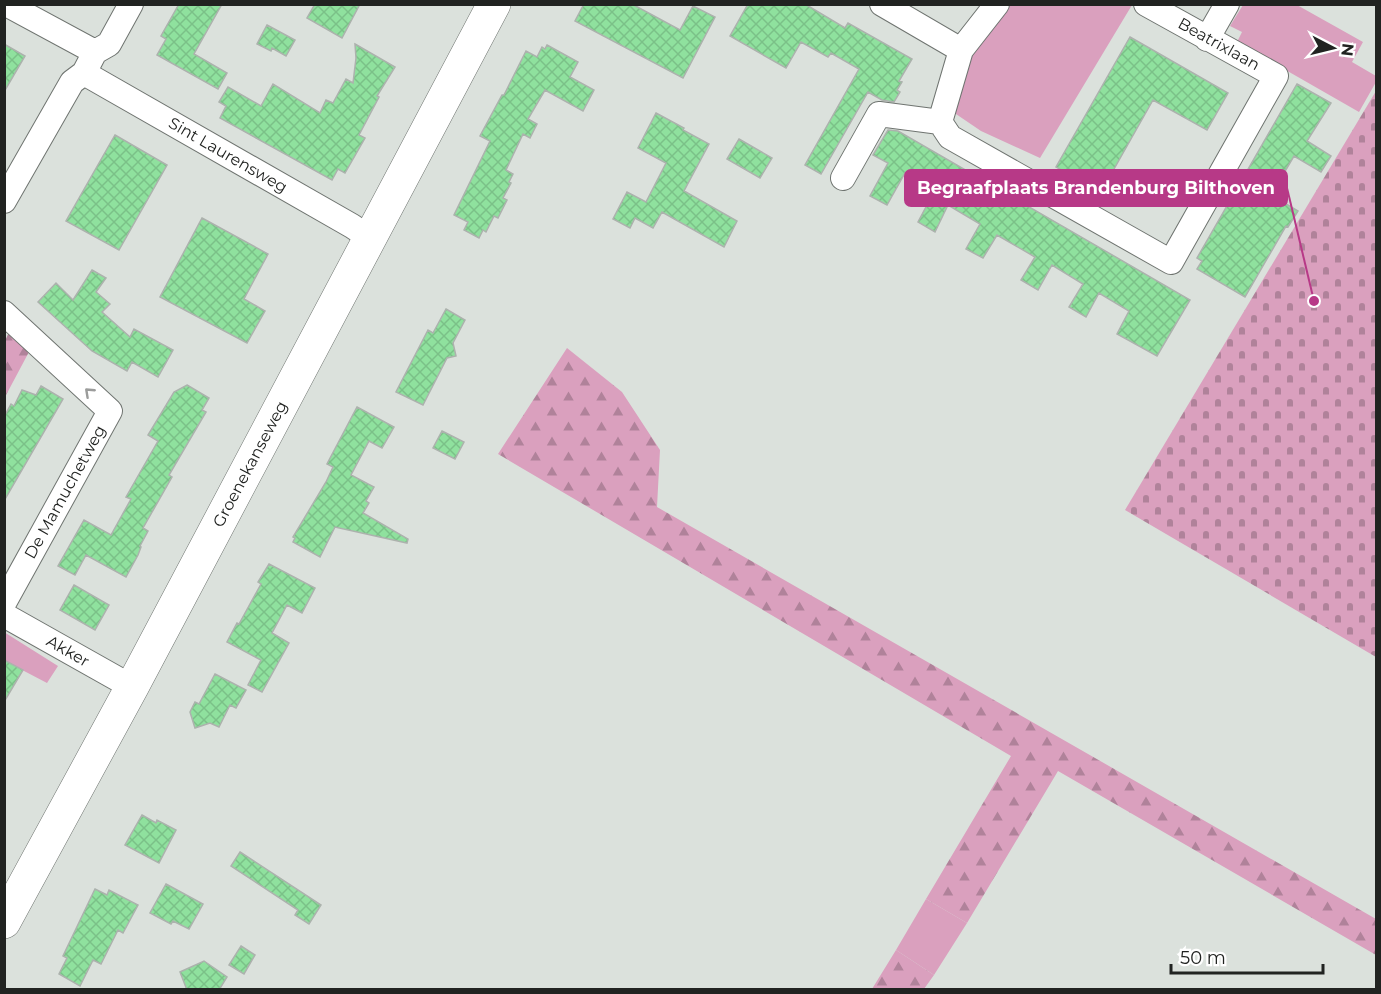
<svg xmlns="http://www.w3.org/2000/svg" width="1381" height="994" viewBox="0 0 1381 994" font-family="Montserrat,sans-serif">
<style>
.grass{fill:#daa0be}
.forest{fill:url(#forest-firs)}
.cemetery{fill:url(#cemetery-stones)}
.building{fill:url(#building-cross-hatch);stroke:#acb2ad;stroke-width:1.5}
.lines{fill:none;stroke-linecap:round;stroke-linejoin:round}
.street-casing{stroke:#6f7470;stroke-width:26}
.secondary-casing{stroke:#6f7470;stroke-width:34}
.street{stroke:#fff;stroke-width:24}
.secondary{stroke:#fff;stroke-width:33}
.oneway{stroke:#9b9c9b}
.labels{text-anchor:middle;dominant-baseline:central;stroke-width:4.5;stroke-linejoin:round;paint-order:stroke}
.street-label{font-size:16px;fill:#212321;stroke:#fff}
.leader{fill:none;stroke:#b73987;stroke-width:2}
.callout-dot{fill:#b73987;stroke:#fff;stroke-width:2}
.callout{fill:#b73987;stroke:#b73987;stroke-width:2}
.callout-label{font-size:18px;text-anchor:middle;font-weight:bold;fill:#fff}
</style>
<defs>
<pattern id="forest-firs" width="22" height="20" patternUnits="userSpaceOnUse" patternTransform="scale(1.5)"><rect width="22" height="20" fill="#daa0be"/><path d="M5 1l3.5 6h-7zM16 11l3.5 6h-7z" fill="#b0829a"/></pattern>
<pattern id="cemetery-stones" width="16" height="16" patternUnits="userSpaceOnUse" patternTransform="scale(1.5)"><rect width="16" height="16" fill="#daa0be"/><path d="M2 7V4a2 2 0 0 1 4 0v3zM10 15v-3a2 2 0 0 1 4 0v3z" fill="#b0829a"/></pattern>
<pattern id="building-cross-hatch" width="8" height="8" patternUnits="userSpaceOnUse" patternTransform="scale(1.5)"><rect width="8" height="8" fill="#8fe19e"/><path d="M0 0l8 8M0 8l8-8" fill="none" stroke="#7bc188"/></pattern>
</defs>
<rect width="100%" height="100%" fill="#dbe1dc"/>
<path class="grass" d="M998,5H1132L1040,158L981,131L953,112L966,48Z
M1243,5H1297L1363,42L1352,62L1376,76V82L1359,112L1237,42L1242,32L1230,26Z
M4,632L58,666L47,683L5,661Z
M926,899L967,923L934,975L896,950Z"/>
<path class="forest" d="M9,332L30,350L5,397V341Z
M567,348L622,392L660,450L657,507L1376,919V955L1058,771L967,923L926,899L1011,756L498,454Z
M896,950L934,975L924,989H872Z"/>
<path class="cemetery" d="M1376,91V657L1125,510Z"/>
<path class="building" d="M179,4H222L194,54L227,73L218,89L157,55L166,39L161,36Z
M315,4H360L342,38L307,18Z
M584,4H632L680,30L693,6L715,17L683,78L575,21Z
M748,4H805L845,28L848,23L912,59L899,81L902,82L897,90L900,92L894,102L882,100L868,92L821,174L805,165L859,69L831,53L828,57L801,42L786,68L730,36Z
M267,25L295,40L286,56L272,48L271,51L257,44Z
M1130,37L1228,93L1207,130L1153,100L1101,192L1056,167Z
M4,44L25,56L4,92Z
M355,44L395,67L377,96L379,97L359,135L365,138L345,173L338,169L332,180L220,118L226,106L219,102L228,87L261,106L273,84L320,113L326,100L333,103L346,79L353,83L356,58Z
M547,45L578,62L570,77L594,90L583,111L545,90L528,119L537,124L530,138L523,134L506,170L513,174L509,182L511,183L503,198L507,200L498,218L494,216L486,232L483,230L479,238L464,230L468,222L454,215L490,141L480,136L502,95H504L526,51L537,57L542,47L545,49Z
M1297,84L1331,103L1307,141L1331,156L1321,172L1294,156L1271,195L1298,211L1288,227L1286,226L1245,297L1197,269L1202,261L1197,258Z
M656,113L684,128L683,130L709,144L684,191L737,221L724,247L662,212L653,228L635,218L630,228L613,219L627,192L646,202L666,163L638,148Z
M888,130L898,131L1190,300L1157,356L1117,334L1129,311L1099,293L1086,317L1069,307L1083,284L1052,265L1038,290L1021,280L1035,257L997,235L983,258L966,249L980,224L948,205L935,232L918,222L935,190L905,173L887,205L870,196L888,163L873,155Z
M115,135L167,165L119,250L66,221Z
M739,139L772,158L760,178L727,159Z
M202,218L268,254L244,299L265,311L247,343L160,297Z
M92,270L106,278L96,292L110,304L102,312L130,337L134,329L173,350L158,377L132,362L127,371L92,351L38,302L56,283L73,300Z
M446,309L465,320L453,343L456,356L447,358L423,405L396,392L428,330L433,333Z
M187,385L209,398L202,410L206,412L169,475L172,477L143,528L148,531L140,546L141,547L138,555L126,577L86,555L75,575L58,566L84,520L111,535L131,499L126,497L158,441L148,435L174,392Z
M41,386L63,399L4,501V417L11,404L14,406L22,390L36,395Z
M357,407L394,427L382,448L369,441L351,475L374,487L366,501L369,503L363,513L408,539L407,543L335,527L320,557L293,542L295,538L293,537L326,482L333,467L327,464Z
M442,431L464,442L455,459L433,448Z
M269,564L315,588L302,613L287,605L272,633L289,643L262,692L248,685L261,660L227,642L237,623L239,624L261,584L258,582Z
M74,585L109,605L95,630L60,610Z
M4,660L23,670L4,702Z
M215,674L246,690L236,708L230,705L219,727L210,723L195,728L190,712L195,702L199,704Z
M142,815L156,823L157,820L176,830L159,863L125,845Z
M240,852L321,905L309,924L295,915L298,910L231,866Z
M166,884L203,904L189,929L173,921L171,924L150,913Z
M95,889L107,895L109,890L138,905L123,933L118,930L101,964L93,960L80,986L59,974L67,958L63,956Z
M241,946L255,955L244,974L229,965Z
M204,961L227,977L219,990H187L180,972Z"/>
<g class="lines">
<defs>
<path id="street" d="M6,4L95,52
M882,4L961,50
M1207,39L1227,4
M84,73L352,226L370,238
M940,122L961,50L997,4
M843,178L879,114L940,122L950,137L1171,262L1276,76L1146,4
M4,201L72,82L84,73L95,52L109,44L131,4
M4,313L110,411L4,603
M4,615L132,687"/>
<path id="secondary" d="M4,922L132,687L494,4"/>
</defs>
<use href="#street" class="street-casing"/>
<use href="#secondary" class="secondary-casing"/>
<use href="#street" class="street"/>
<use href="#secondary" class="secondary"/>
</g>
<defs><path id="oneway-chevron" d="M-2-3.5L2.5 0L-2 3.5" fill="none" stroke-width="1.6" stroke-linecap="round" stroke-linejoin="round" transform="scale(1.5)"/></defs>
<use class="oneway" href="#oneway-chevron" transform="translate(89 392) rotate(-137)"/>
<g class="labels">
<g class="street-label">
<text transform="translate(1219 44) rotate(29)">Beatrixlaan</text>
<text transform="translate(228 155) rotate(30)">Sint Laurensweg</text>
<text transform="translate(250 464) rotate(-62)">Groenekanseweg</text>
<text transform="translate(65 492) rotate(-61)">De Mamuchetweg</text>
<text transform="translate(68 651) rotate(30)">Akker</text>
</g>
</g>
<path class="leader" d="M1314 301L1287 188"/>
<circle class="callout-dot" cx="1314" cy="301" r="6"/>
<rect class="callout" x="905" y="170" width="382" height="36" rx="6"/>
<g class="callout-label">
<text x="1096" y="194">Begraafplaats Brandenburg Bilthoven</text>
</g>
<rect width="1381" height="994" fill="none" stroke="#212321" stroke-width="12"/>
<g transform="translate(1333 48) rotate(97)" stroke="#ffffff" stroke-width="4.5" paint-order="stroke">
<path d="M0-4.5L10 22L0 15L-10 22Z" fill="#212321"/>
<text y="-9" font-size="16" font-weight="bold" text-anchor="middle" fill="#212321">N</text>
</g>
<path d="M1171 964v9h152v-9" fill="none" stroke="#212321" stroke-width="3"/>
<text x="1180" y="964" font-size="18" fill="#212321" stroke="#ffffff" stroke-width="4.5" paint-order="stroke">50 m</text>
</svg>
